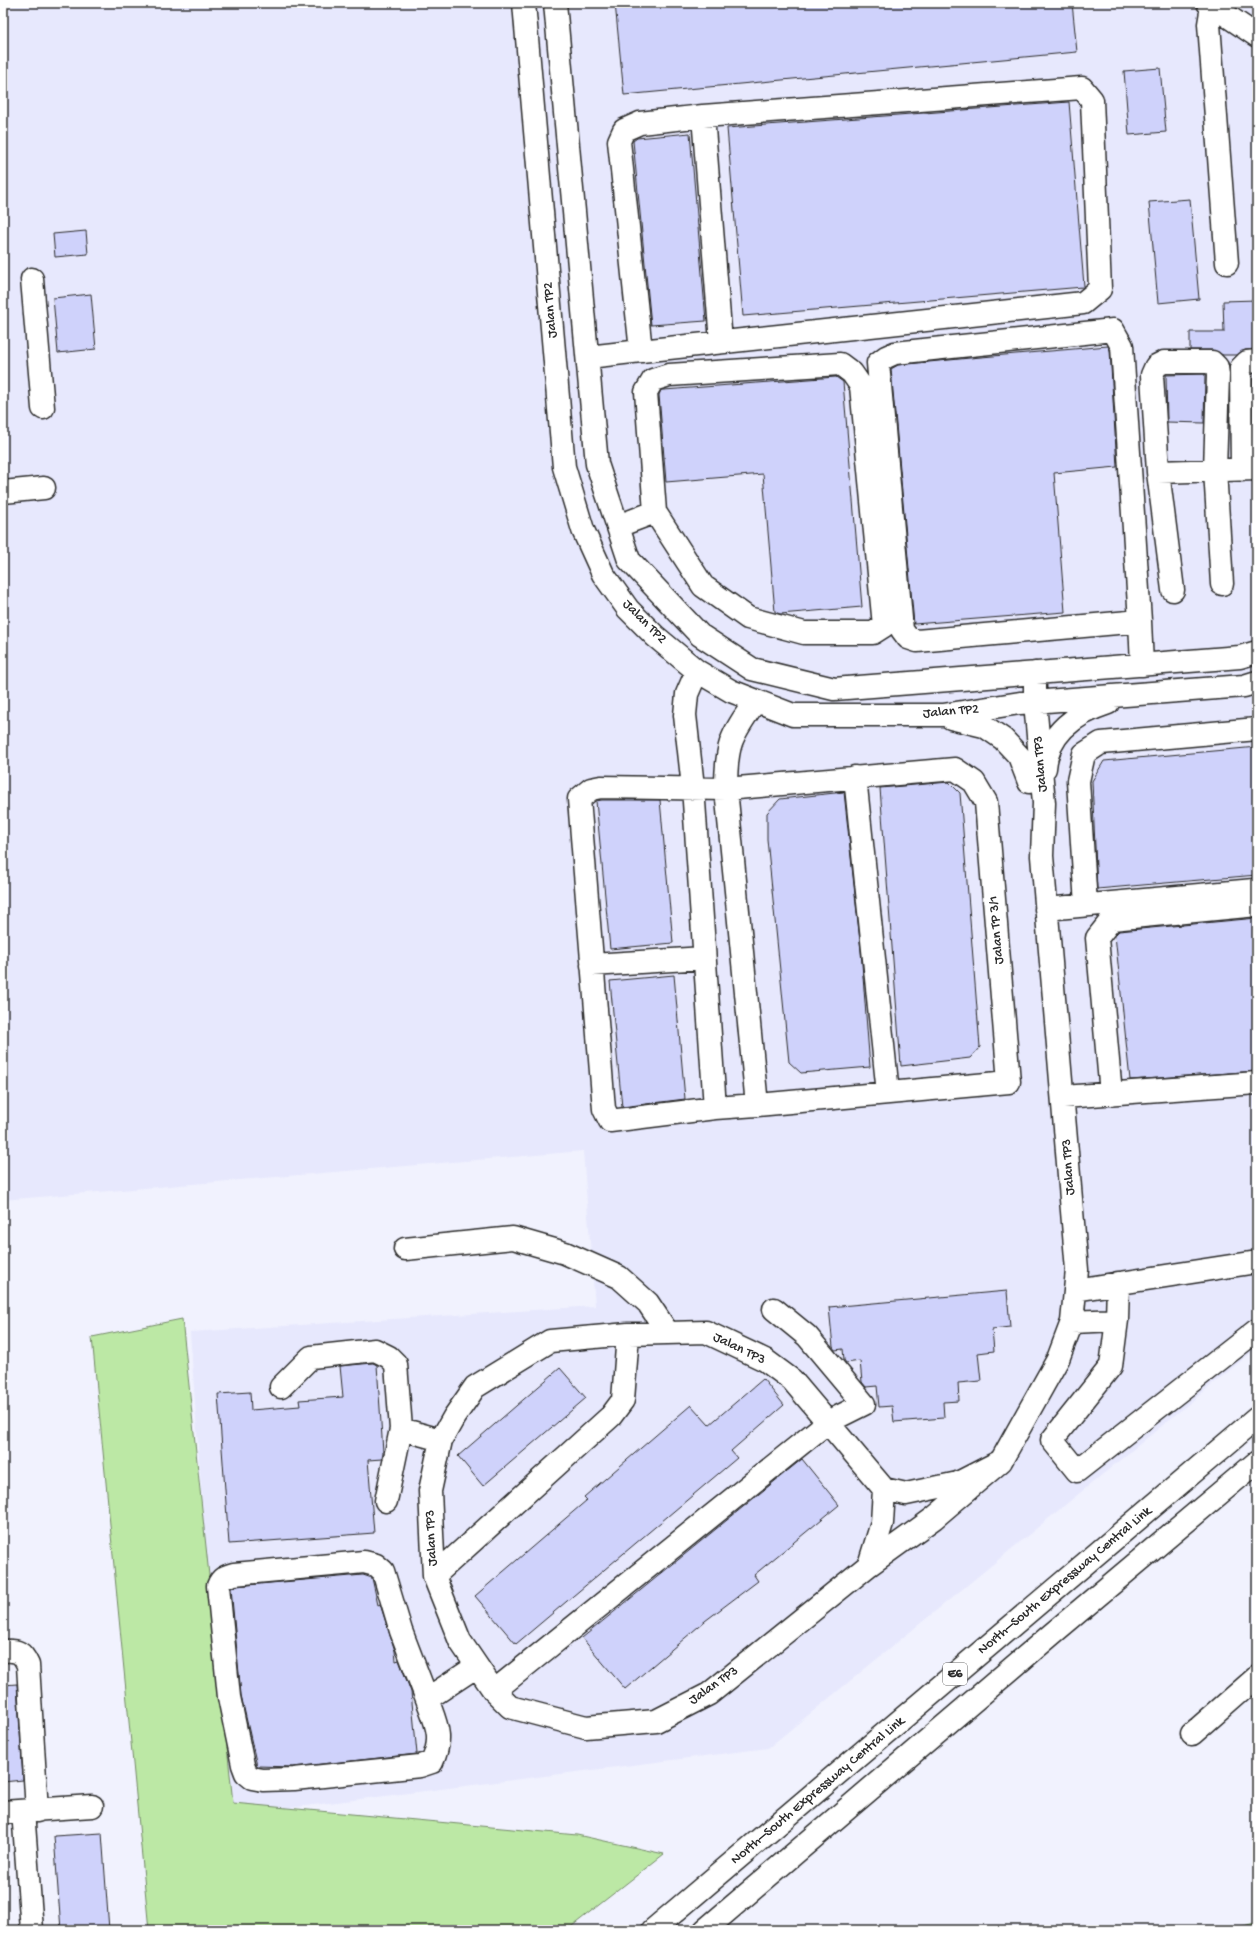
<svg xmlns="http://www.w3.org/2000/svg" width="1260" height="1933" viewBox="0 0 1260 1933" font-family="'Gochi Hand',sans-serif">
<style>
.built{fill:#e7e8fd}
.green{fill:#bce8a5;stroke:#748a68}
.building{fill:#cfd2fb;stroke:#2b2b2b}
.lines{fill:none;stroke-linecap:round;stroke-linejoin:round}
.minor-casing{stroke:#2b2b2b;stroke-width:25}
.highway-casing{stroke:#2b2b2b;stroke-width:25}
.minor{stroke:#fff;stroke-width:22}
.highway{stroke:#fff;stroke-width:22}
.labels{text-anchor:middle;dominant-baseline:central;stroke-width:3.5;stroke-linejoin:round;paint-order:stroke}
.shield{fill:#fff;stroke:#6b6b6b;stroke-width:1}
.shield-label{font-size:13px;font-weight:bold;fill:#2b2b2b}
.street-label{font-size:14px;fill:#2b2b2b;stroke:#fff}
</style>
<rect width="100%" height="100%" fill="#f1f2fe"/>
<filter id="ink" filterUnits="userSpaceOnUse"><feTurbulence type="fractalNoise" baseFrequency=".025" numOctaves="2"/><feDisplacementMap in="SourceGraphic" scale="8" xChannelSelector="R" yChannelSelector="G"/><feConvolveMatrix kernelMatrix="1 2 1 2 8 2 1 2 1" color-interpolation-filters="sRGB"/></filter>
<g filter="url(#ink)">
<path class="built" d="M3,3H1257V1348L768,1748L224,1816L190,1332L595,1306L583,1151L3,1200Z"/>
<path class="green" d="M182,1319L233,1803L577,1835L664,1854L567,1930H149L92,1337Z
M1257,1922V1930H1228Z"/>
<path class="building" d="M615,3H1072L1077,52L624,95Z
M1160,68L1166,132L1129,135L1124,71Z
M1069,102L1084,286L1083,287L743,316L727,128Z
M690,133L706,321L651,325L633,141L637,138Z
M1190,199L1199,299L1158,303L1149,202Z
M86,231L88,254L55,257L53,234Z
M91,294L96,349L58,353L53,298Z
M1257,300V349L1245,350L1237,355H1223L1212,350H1190V332H1224L1223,301Z
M1108,346L1110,350L1117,467L1054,473L1065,612L914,624L891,369L898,365L970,358Z
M1205,374L1204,423L1167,422L1166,375Z
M836,377L843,382L862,607L780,614L775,612L763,474L666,482L659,395L661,390H664Z
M1257,747V875L1097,889L1092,781L1104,761Z
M949,782L960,793L980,1047L970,1058L901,1066L880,788Z
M844,792L861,951L870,1067L801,1073L789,1062L767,839V813L780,799Z
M602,800H660L673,943L610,949L596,801Z
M1257,918V1071L1130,1080L1115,935L1119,931Z
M674,975L685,1099L622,1107L610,981Z
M1007,1291L1010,1327L992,1329L994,1351L978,1353L981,1381L958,1383L959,1401L943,1402L944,1418L894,1422L892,1406L879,1407L877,1386L866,1387L862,1382L860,1361L846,1363L844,1360L843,1349L835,1350L833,1347L829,1307Z
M373,1363L377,1365L383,1452L382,1459L368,1460L374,1533L229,1544L218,1394L250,1392L251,1410L300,1406L299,1400L343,1397L340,1366Z
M560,1368L586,1398L483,1486L458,1456Z
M763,1379L784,1405L731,1451L737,1458L516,1644L475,1596L587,1500L584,1497L691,1405L709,1425Z
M802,1459L839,1505L754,1575L758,1581L705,1621L625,1689L582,1638Z
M363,1575L372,1578L378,1605L380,1604L395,1651L396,1661L399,1660L411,1692L417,1754L293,1767L257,1766L241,1695L231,1588L236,1586Z
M17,1684L23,1780L3,1782V1685Z
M102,1833L109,1930H61L54,1836Z"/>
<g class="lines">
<defs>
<path id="minor" d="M524,3L564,467L583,530L603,574L628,609L655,636L697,671L731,691L793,715H943L1020,703L1244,686L1257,682
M555,3L597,464L629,560L700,635L752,669L834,689L1240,657L1257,652
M1208,3L1257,36
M1212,6L1209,24L1227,263
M703,116L721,342
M32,279L43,408
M588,357L641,351L1083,303L1100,289L1092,100L1082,88L703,116L640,123L624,130L619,141L641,351
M840,364L852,373L861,386L884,626L873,633H804L748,618L703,586L655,512L646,392L653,380L669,375Z
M1242,470L1241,368L1247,362L1257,361
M1158,472L1152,375L1156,366L1164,362H1212L1217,367L1218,375L1215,470L1222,584
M3,492L44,488
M618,526L655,512
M1173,590L1158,472L1257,469
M1140,621L917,641L908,638L902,630L878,363L886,357L895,353L1113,330L1122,346L1140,621L1142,665
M697,671L687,694L685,715L693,787L715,1108L757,1105L726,789C726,745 730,737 755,702
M951,718L984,726L1003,739L1019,756L1029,782
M1045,768C1048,732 1077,713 1108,703
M855,777L888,1093
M1086,905L1078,781L1084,754L1101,743L1257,729
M1046,909L1254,890
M592,965L704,958
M1111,1094L1097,938L1112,919L1257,905
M1063,1097L1257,1083
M715,1108L610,1121L604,1109L579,799L591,789L601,787L726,789L955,769L974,782L986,802L1009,1082L757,1105
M405,1249L513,1238L565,1253L619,1277L648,1303L668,1333
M1075,1290L1257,1262
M1117,1320L1118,1283
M1072,1322L1117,1320L1111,1366L1052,1440L1077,1471L1257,1330
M281,1387L311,1357L375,1350L389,1357L396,1364L401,1429L441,1440
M1001,1461L958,1483L906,1494L884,1489L792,1380L765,1360L706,1332L628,1334L550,1341L475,1387L454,1417L441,1440L430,1491L434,1576L460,1641L494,1691L510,1707L586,1727L656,1721L709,1694L869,1565L934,1518L1001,1461L1058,1359L1072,1322L1077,1270L1042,856L1044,803L1035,702V673
M386,1501L401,1429
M869,1565L882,1523L884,1489
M434,1576L611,1416L623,1400L628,1334
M3,1651C18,1650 22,1652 28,1665L37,1811
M494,1691L828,1422L864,1404L807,1336L774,1309
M427,1699C436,1724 444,1737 432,1762L420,1766L294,1779L263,1780L252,1778L246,1773L243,1765L229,1697L218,1586C221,1578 226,1576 234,1574L364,1562L376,1565L383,1571L401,1631L427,1699L477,1666
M1192,1734L1257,1677
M23,1811L32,1930
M3,1812L92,1806"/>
<path id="highway" d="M653,1930L1257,1418
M705,1930L1052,1634L1257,1462"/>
</defs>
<use href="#minor" class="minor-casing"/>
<use href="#highway" class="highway-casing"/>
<use href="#minor" class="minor"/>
<use href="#highway" class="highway"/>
</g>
</g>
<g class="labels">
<rect class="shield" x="943" y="1663" width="24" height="22" rx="3"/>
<g class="shield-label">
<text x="955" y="1674">E6</text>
</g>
<g class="street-label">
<text transform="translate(551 310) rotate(-95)">Jalan TP2</text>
<text transform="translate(644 622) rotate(45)">Jalan TP2</text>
<text transform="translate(951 712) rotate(-5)">Jalan TP2</text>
<text transform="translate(1041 764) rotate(-95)">Jalan TP3</text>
<text transform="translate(997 930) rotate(-95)">Jalan TP 3/1</text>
<text transform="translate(1069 1167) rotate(-94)">Jalan TP3</text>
<text transform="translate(739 1349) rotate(26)">Jalan TP3</text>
<text transform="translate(432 1538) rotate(-93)">Jalan TP3</text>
<text transform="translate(1065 1581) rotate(-40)">North–South Expressway Central Link</text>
<text transform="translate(714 1686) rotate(-35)">Jalan TP3</text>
<text transform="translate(818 1791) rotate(-40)">North–South Expressway Central Link</text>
</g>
</g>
<rect width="1260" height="1933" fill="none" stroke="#fff" stroke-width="16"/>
<rect x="8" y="8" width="1244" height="1917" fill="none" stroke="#2b2b2b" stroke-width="1.5" filter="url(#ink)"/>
</svg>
